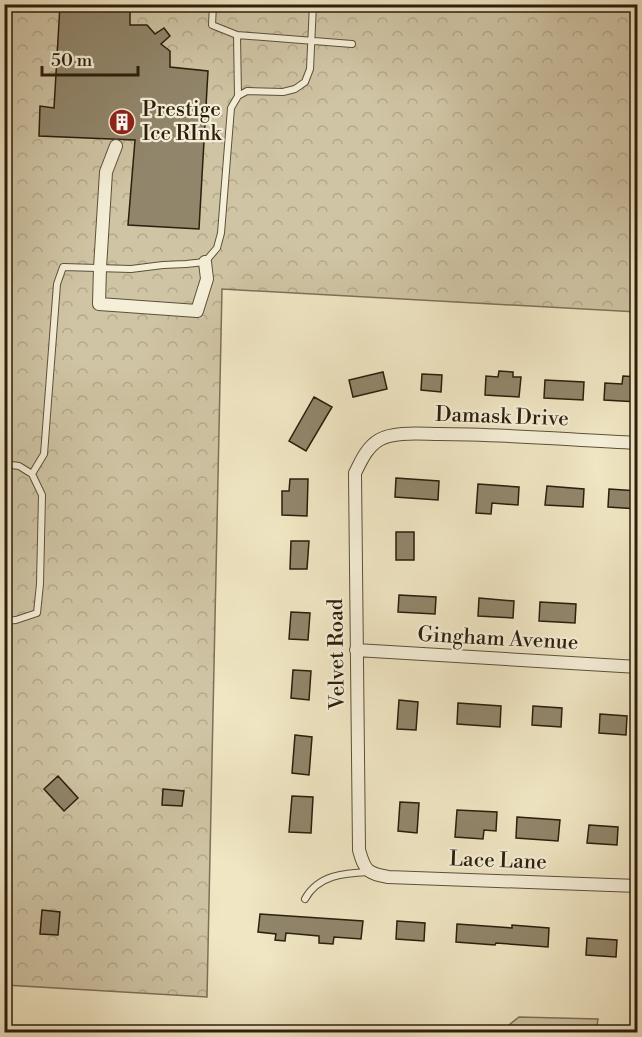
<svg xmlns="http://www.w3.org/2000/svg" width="642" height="1037" viewBox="0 0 642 1037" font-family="'Libre Bodoni',serif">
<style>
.grass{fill:#cfc4a4;stroke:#7d7158;stroke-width:1.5}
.forest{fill:url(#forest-crowns);stroke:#7d7158;stroke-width:1.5}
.building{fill:#91866b;stroke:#2b1e0c;stroke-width:1.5}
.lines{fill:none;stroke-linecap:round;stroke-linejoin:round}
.lane-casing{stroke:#5c503a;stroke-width:8}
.street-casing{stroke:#5c503a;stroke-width:14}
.lane{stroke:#f5efd8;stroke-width:6}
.street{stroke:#f5efd8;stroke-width:12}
.labels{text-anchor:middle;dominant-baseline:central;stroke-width:4.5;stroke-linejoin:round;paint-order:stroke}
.poi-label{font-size:21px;fill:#2b1e0c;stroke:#f5efd8;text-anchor:start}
.street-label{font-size:21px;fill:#2b1e0c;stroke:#f5efd8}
</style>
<defs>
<pattern id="forest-crowns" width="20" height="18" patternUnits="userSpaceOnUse" patternTransform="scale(1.5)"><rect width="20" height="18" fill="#cfc4a4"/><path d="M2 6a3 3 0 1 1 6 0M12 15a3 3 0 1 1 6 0" fill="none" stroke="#b2a88c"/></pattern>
</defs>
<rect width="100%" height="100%" fill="#f0e6c3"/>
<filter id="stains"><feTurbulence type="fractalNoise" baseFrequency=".00333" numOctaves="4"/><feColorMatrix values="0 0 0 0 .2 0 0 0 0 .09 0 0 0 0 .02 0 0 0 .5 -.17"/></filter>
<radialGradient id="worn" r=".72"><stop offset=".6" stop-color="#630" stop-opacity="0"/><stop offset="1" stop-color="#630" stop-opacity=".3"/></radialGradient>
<path class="grass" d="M519,1017L598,1019L596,1032H503L504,1029Z"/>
<path class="forest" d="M4,5H637V312L222,289L207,997L5,985Z"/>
<path class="building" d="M60,5L130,9V25H147L155,34L164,28L170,36L161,44L170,51V67L208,71L199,229L128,225L135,140L39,136L40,106L54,108Z
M499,371L513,372V377H521L519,397L485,395L486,376L498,377Z
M383,372L387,389L353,397L349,380Z
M422,374L442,375L441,392L421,390Z
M623,376L638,377V402L604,400L605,383L622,384Z
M545,380L584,382L583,400L544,398Z
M314,397L332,407L306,451L289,441Z
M396,478L439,481L438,500L395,497Z
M290,479H308L307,516L282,515V491H289Z
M478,484L519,487L518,505L492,503L491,514L476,513Z
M547,486L584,489L583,507L545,505Z
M609,489L638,491V509L608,507Z
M396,532H414V560H396Z
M291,541H309L307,569H290Z
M399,595L436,597L435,614L398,612Z
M479,598L514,601L513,618L478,616Z
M540,602L576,604L575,623L539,621Z
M291,612L310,613L308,640L289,639Z
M293,670L311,671L309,700L291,698Z
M399,700L418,702L416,730L397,729Z
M458,703L501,706L500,727L457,724Z
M533,706L562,708L561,727L532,725Z
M600,714L627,716L626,735L599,733Z
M295,735L312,737L309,775L292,773Z
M58,776L78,798L64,811L44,789Z
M163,789L184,791L182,806L162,805Z
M292,796L313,797L311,833L289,832Z
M400,802L419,803L417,833L398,831Z
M457,810L497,812L496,831L484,830L483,839L455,837Z
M517,817L560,820L558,841L516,838Z
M589,825L618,827L617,845L587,843Z
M42,910L60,912L58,935L40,934Z
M260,914L363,921L361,939L334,937L333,944L319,943V936L286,933L285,941L275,940L276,934L258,932Z
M397,921L425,923L424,941L396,939Z
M457,924L512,928V925L549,928L548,947L496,943L495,945L456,942Z
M587,938L617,940L616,957L586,955Z"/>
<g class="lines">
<defs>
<path id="lane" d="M213,4L212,25L237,35L238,96
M237,35L352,44
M4,464L19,466L32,474
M4,621L16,620L37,613L40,584L42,495L32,474L44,454L57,284L63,267L131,269L163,265L186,264L205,262L217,248L221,233L231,108L238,96L247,91L283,92L295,89L305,82L310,69L313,4
M305,899C318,875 344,873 369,872"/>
<path id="street" d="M116,146L106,172L100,268L99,304L197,311L207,279L205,262
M638,443C571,440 505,434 439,434C422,434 394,431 379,440C367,447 361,461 355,473L359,850C365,871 367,873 388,877L638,886
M356,650L638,667"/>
</defs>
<use href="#lane" class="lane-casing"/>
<use href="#street" class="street-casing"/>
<use href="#lane" class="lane"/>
<use href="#street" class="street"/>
</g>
<defs>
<symbol id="building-disc" viewBox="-11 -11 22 22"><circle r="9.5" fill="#8f2418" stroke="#f5efd8"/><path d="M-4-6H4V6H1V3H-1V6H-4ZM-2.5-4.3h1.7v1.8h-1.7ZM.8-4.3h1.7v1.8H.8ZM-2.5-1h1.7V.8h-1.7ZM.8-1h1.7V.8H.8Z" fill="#fff"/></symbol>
</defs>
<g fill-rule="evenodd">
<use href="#building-disc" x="107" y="107" width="30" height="30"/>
</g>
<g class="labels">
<g class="poi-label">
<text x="142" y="110">Prestige<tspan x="142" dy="24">Ice RInk</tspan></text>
</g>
<g class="street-label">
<text transform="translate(502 417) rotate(2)">Damask Drive</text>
<text transform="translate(498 639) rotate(3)">Gingham Avenue</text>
<text transform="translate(337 654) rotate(-91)">Velvet Road</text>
<text transform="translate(498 861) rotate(2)">Lace Lane</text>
</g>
</g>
<rect width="642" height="1037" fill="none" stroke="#f0e6c3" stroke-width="24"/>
<rect x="6" y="6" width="630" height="1025" fill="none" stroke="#2b1e0c" stroke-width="3"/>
<rect x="12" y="12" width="618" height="1013" fill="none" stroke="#2b1e0c" stroke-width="1.5"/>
<path d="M42 66v9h96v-9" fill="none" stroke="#2b1e0c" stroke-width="3"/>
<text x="51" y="66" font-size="18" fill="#2b1e0c" stroke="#f5efd8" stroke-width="4.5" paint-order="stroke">50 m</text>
<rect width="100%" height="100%" filter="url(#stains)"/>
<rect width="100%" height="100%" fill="url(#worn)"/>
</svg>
